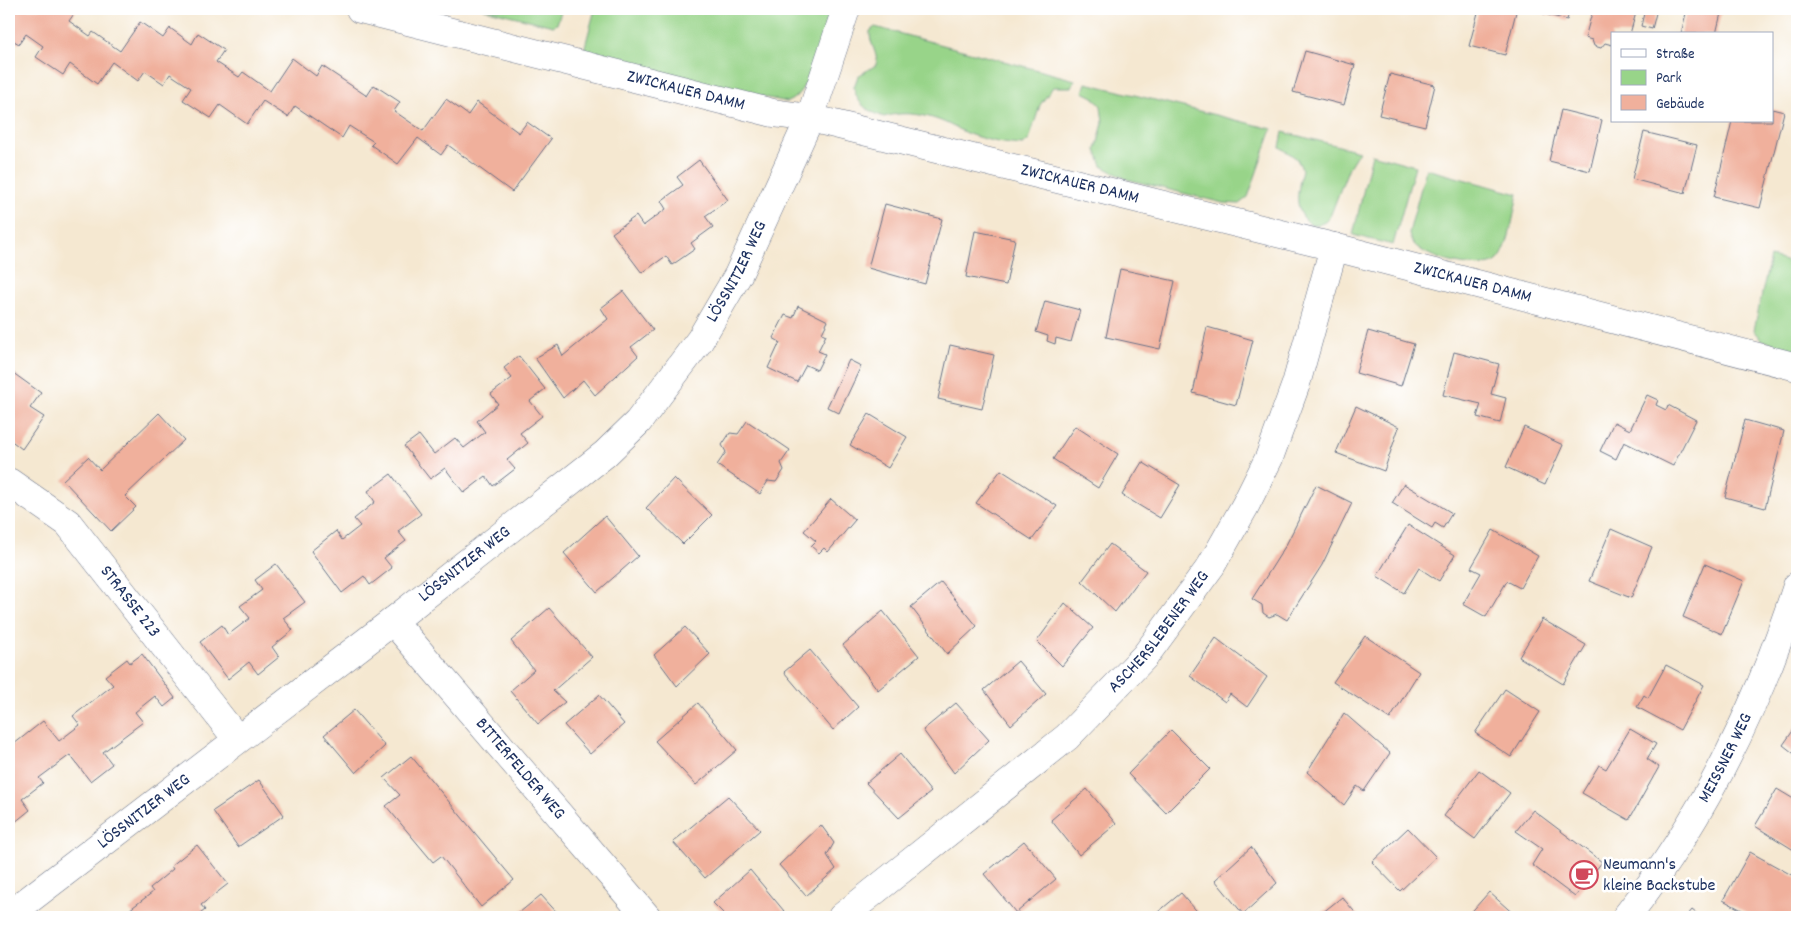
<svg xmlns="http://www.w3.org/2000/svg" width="1806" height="926" viewBox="0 0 1806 926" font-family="Dekko,sans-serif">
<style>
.green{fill:#98d489;stroke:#5a8274}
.building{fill:#f0b09c}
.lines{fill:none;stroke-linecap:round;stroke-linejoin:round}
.minor-casing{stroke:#677086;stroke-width:29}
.minor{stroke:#fff;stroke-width:28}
.labels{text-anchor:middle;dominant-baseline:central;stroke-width:5;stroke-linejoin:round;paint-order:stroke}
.street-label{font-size:18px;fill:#1b2f5e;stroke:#fff}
.poi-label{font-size:18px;fill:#1b2f5e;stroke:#fff;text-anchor:start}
</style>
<rect width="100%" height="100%" fill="#fff"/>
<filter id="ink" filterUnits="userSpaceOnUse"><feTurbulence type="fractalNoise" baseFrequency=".02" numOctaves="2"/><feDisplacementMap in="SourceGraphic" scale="10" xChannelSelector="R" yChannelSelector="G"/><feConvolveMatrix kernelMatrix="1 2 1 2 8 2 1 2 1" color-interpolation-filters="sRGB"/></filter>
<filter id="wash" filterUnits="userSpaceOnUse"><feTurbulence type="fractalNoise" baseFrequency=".0096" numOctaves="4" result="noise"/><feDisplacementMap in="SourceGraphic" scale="20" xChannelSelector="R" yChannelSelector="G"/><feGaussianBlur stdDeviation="1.12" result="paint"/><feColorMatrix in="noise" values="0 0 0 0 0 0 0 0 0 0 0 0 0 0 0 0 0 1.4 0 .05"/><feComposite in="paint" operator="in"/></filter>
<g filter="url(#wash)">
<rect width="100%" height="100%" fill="#f5e8d1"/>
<path class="green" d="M484,9H562L557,24L553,26Z
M595,9H806L829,14C823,36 810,95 787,102L650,72L584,50Z
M875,27L1049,73L1075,80L1071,87H1053L1040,105L1029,140L1023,145C1003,144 985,140 966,133C961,131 957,128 952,126C931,115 906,110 884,117C868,111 857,105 854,87L858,76L876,65C879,53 869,45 870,31Z
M1086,83L1272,129L1248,197L1239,204L1223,203L1126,179L1102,166L1096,150L1103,123L1101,106L1093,97L1083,92Z
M1283,132L1359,151L1349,167L1331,214C1326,224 1321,225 1310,224C1291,208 1299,190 1302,168L1296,158L1280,147Z
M1372,154L1415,166L1393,245L1353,235Z
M1426,169L1518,194C1514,211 1509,249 1498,260C1483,275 1408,257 1409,233Z
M1770,257L1797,264V352L1762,340L1754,330Z"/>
<g id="blocks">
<path class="building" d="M9,9H72L76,11L69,21L90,36L93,32L120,51L140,22L163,38L170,28L192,44L198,33L224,50L216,62L239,77L243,72L270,91L292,58L316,76L322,66L367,96L374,85L400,102L394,111L423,131L446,99L468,115L477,102L519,133L527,122L551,139L512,192L448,145L441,155L418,138L398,164L371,145L374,142L349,126L342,138L295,106L288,117L263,101L247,124L220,105L211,118L183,100L191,88L170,74L164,84L145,71L138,81L112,62L97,84L70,64L63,75L36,57L43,46L26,34L19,44L9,38Z
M1479,9H1504L1516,12L1505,55L1469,46Z
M1526,9H1570L1567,20Z
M1593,9H1637L1630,34H1612V45L1605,43L1601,48L1594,46L1592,40L1585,38Z
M1645,9H1657L1652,29L1641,26Z
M1687,9H1705L1721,13L1716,34H1681Z
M1305,51L1355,65L1344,105L1293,92Z
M1390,74L1435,85L1425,126L1379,115Z
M1772,109L1784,112L1760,208L1714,197L1732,121H1772Z
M1561,110L1602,120L1590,171L1549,161Z
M1644,132L1697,145L1685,193L1632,179Z
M699,160L728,200L705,216L713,227L691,243L695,249L672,265L666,256L642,273L612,233L636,216L643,226L666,209L661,201L683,185L677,177Z
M885,204L942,219L925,284L868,268Z
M975,231L1015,239L1006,285L966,277Z
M1120,269L1175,281L1160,349L1106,337Z
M623,291L653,330L631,347L638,356L595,395L583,380L563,398L535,358L558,345L563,356L608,319L601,308Z
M1045,301L1080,310L1071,342L1056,338L1055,344L1047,341L1048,336L1036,332Z
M798,306L828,321L822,333L826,335L818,351L825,354L817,370L806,365L797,382L768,368L780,342L773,338L785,315L793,318Z
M1207,327L1253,340L1236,405L1193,393Z
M1368,331L1414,344L1401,386L1356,373Z
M950,345L994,355L982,409L938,399Z
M1454,352L1499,364L1491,394L1506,398L1500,423L1477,417L1481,404L1443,395Z
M519,356L545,389L530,401L542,416L520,433L528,443L507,460L515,469L493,486L486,476L464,493L445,468L430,479L404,446L419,435L434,454L455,438L464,448L485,432L477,421L498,404L491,394L512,378L504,368Z
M849,360L861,366L839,413L827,407Z
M9,370L41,393L30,408L44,417L22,449L9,439Z
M1647,395L1658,400L1656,405L1666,410L1668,405L1696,420L1673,466L1624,442L1616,459L1600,451L1614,422L1630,430Z
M1356,406L1399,427L1384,471L1336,453Z
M159,413L184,440L125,496L136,507L111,531L63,480L88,457L100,470Z
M869,414L907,437L888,468L850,445Z
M1745,420L1784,431L1765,508L1725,497Z
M747,421L790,450L781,463L784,470L776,482L768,481L760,494L717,465L726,452L722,445L730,433L738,434Z
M1075,426L1118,454L1098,488L1053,459Z
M1524,427L1563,445L1545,485L1506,467Z
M1142,462L1180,485L1160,518L1122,495Z
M1001,470L1057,506L1032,540L976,503Z
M391,474L421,514L398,531L406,541L384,558L392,568L370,585L364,576L342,593L311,551L336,531L342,540L360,526L354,519L375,502L368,491Z
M674,478L712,515L683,544L646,508Z
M1404,484L1452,513L1443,528L1435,523L1432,528L1392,503Z
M1316,485L1352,503L1322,565L1287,620L1277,614L1269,617L1263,613L1262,605L1252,599L1286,545Z
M831,499L855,520L828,552L824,548L819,553L811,546L816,541L804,531Z
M605,516L638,556L597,592L564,553Z
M1408,525L1455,555L1439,581L1419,568L1404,593L1377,576Z
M1611,529L1652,547L1631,598L1589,581Z
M1493,530L1538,556L1520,588L1507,581L1486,617L1463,604L1481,573L1471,568Z
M1110,544L1146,571L1115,612L1082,581Z
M276,564L305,602L283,618L293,630L272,647L279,657L258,674L249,662L228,679L200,642L222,625L228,635L250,618L240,606L262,590L255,580Z
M1705,564L1744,581L1722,634L1683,617Z
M941,582L977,626L947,654L911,607Z
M1065,603L1093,628L1062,666L1037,641Z
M549,608L592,657L553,691L565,702L538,724L510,691L534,670L511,641Z
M883,611L919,656L878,690L843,645Z
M1542,619L1586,645L1563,684L1519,657Z
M685,627L710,654L677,686L654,655Z
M1365,636L1419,672L1390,719L1333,682Z
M1216,638L1267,677L1247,707L1230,694L1225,702L1190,676Z
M810,650L858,707L833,730L784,672Z
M142,654L175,698L164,707L155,696L135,712L143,722L103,752L112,764L90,781L70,755L39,778L43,783L22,799L30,810L9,827V748L43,721L59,741L80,725L73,716L113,685L105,676L127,659L130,663Z
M1018,661L1046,694L1011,725L984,690Z
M1666,665L1704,685L1680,730L1637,707L1644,695L1648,698Z
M1505,689L1540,712L1511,757L1475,733Z
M599,695L624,724L590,754L564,725Z
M698,703L737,750L696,785L655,741Z
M956,703L989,740L954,773L923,730Z
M354,710L385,746L356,773L324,735Z
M1344,713L1390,753L1364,791L1357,786L1344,805L1307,772Z
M1797,725V756L1783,745Z
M1630,729L1656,744L1647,759L1659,767L1629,820L1582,793L1599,765L1606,769Z
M1171,730L1210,769L1166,813L1128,774Z
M900,754L931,792L899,818L866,783Z
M411,756L514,880L481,907L441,856L433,862L386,806L400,795L384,778Z
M1479,770L1510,793L1475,839L1444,816Z
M259,780L284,815L238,847L213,811Z
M1087,789L1116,824L1079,855L1051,820Z
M1777,789L1797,801V852L1755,826Z
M728,796L760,830L705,878L673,842Z
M1533,810L1602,862L1575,897L1532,865L1542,849L1516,831Z
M821,825L834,843L827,855L836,869L806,896L779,865Z
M1408,828L1436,857L1400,891L1372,862Z
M1024,841L1056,879L1016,913L984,874Z
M197,845L228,884L201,905L205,910L196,917H135L129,910L153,892L150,888L173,869L171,866Z
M1251,847L1277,883L1243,914L1215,880Z
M1750,852L1797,878L1795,917H1755L1723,900Z
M750,870L784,911L776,917H727L713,903Z
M1489,892L1517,917H1467Z
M1181,893L1202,917H1152Z
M541,895L561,917H514Z
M1342,897L1359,917H1317Z
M1692,910L1701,917H1686Z"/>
</g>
</g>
<g filter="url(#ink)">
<use href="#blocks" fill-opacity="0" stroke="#677086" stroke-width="1"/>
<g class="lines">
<defs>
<g id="minor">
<path id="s1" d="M360,9L773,113L810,118L1334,247L1797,367"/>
<path id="s2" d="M9,482L68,523L237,739"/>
<path id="s3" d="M393,621L647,917"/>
<path id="s4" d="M9,915L393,621L605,454L638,422L700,340L738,275L810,118L846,9"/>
<path id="s5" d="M842,917L1067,737L1145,656L1211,566L1245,506L1269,458L1296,384L1334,247"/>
<path id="s6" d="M1626,917C1703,819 1759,704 1797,586"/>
</g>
</defs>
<use href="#minor" class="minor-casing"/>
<use href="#minor" class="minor"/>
</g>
</g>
<defs>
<symbol id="cafe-ring" viewBox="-11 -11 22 22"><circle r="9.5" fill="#fff" stroke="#d1495b" stroke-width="1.5"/><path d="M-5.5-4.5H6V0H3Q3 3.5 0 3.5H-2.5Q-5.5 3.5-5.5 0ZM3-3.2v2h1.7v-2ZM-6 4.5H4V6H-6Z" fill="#d1495b"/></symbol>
</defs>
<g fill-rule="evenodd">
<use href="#cafe-ring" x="1568" y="859" width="32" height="32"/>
</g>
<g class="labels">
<g class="street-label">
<text stroke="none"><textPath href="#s1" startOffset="336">ZWICKAUER DAMM</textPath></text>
<text stroke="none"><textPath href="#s1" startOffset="741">ZWICKAUER DAMM</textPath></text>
<text stroke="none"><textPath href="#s4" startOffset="980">LÖSSNITZER WEG</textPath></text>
<text stroke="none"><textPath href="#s1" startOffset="1146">ZWICKAUER DAMM</textPath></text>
<text stroke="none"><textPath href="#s4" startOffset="575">LÖSSNITZER WEG</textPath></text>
<text stroke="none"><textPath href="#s2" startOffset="172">STRASSE 223</textPath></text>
<text stroke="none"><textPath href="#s5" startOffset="428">ASCHERSLEBENER WEG</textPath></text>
<text stroke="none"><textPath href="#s6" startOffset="188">MEISSNER WEG</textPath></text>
<text stroke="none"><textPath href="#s3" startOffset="195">BITTERFELDER WEG</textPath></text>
<text stroke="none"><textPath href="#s4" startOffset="170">LÖSSNITZER WEG</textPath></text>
</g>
<g class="poi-label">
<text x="1603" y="865">Neumann's<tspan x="1603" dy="21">kleine Backstube</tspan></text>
</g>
</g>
<rect width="1806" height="926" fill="none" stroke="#fff" stroke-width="30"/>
<rect x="1611" y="32" width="162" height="90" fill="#ffffff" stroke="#a4acbf"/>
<rect x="1621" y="49" width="25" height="8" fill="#ffffff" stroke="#a4acbf"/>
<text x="1656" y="58" font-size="15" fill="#1b2f5e">Straße</text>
<rect x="1621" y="70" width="25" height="15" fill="#98d489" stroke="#a4acbf"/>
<text x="1656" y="82" font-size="15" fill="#1b2f5e">Park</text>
<rect x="1621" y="95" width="25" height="15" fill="#f0b09c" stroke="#a4acbf"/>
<text x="1656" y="108" font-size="15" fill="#1b2f5e">Gebäude</text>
</svg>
